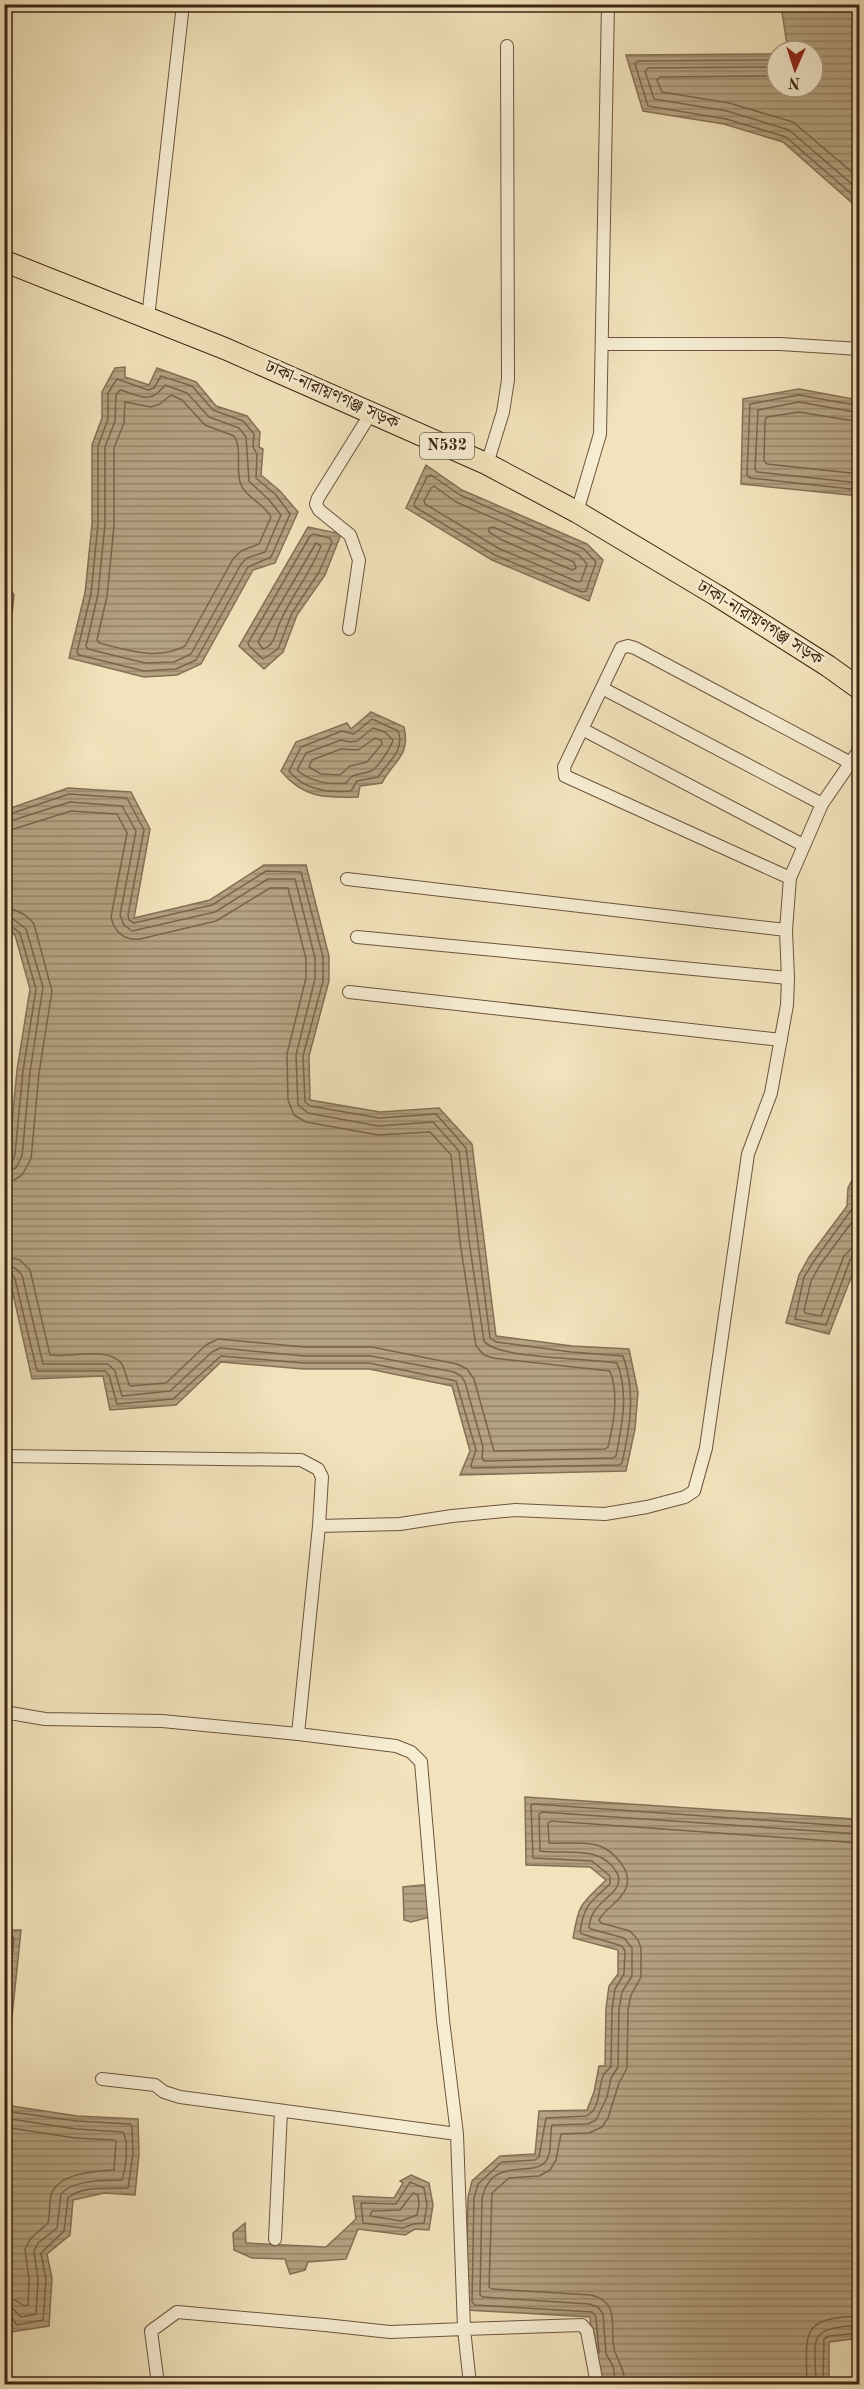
<svg xmlns="http://www.w3.org/2000/svg" width="864" height="2389" viewBox="0 0 864 2389" font-family="'Old Standard TT','Noto Serif Bengali',serif">
<style>
.water{fill:url(#water-rules);stroke:#857055;stroke-width:1.5}
.lines{fill:none;stroke-linecap:round;stroke-linejoin:round}
.shore{stroke:#7a644a;stroke-width:1.5}
.street-casing{stroke:#6b543c;stroke-width:14}
.highway-casing{stroke:#3e2511;stroke-width:23}
.street{stroke:#f7edd3;stroke-width:12}
.highway{stroke:#f2e3bc;stroke-width:21}
.labels{text-anchor:middle;dominant-baseline:central;stroke-width:5;stroke-linejoin:round;paint-order:stroke}
.shield{fill:#f7edd3;stroke:#76614b;stroke-width:1.5}
.shield-label{font-size:16px;font-weight:bold;fill:#3e2511}
.street-label{font-size:18px;fill:#3e2511;stroke:#f7edd3}
</style>
<defs>
<pattern id="water-rules" width="6" height="5" patternUnits="userSpaceOnUse" patternTransform="scale(1.5)"><rect width="6" height="5" fill="#b5a282"/><path d="M0 2.5h6" fill="none" stroke="#958469"/></pattern>
</defs>
<rect width="100%" height="100%" fill="#f2e3bc"/>
<filter id="stains"><feTurbulence type="fractalNoise" baseFrequency=".00333" numOctaves="4"/><feColorMatrix values="0 0 0 0 .2 0 0 0 0 .09 0 0 0 0 .02 0 0 0 .5 -.17"/></filter>
<radialGradient id="worn" r=".72"><stop offset=".6" stop-color="#630" stop-opacity="0"/><stop offset="1" stop-color="#630" stop-opacity=".3"/></radialGradient>
<path class="water" d="M781,5H859V218L851,202L783,142L724,124L643,111L626,55L777,54V87H813V51H788Z
M125,367V377L149,385L157,368L196,382L216,406L247,416L260,432L259,447L263,449L261,475L280,491L298,512L275,563L253,570L201,664L177,675L144,677L69,658L85,593L92,524V445L102,418V392L115,368Z
M799,389L859,400V496L741,484L743,399Z
M426,465L462,490L587,544L603,560L589,601L492,560L406,508Z
M308,527L341,534L325,575L297,615L283,652L264,669L239,646Z
M4,577L14,595L8,653L5,656Z
M371,712L404,727C411,756 393,761 382,783L360,786L358,797C325,798 303,798 281,771L296,742L347,723L351,729Z
M68,788L131,792L150,829L134,918L210,900L264,865H306L329,956V981L309,1056L310,1100L380,1112L439,1108L472,1144L496,1336L572,1346L629,1349L638,1392L635,1429L626,1471L460,1475L470,1451L452,1386L369,1369H303L221,1362L176,1405L110,1410L103,1376L32,1379L10,1280L4,1278L5,1168L9,1153L17,1070L30,989L15,935L5,929V810Z
M859,1167V1257L829,1334L786,1323L799,1275L809,1257L847,1206L848,1188Z
M525,1797L854,1819L859,1822V2338L829,2342V2384H602L593,2359L590,2317L466,2310L468,2197L472,2181L500,2156L535,2154L539,2111L587,2110L594,2092L599,2066H605L606,2008L609,1986L618,1974V1950L573,1938C579,1902 581,1905 606,1880L590,1867L526,1865Z
M431,1884L434,1916L411,1922L404,1920L403,1887Z
M5,1930H21L9,2046L5,2047Z
M5,2105L77,2116L138,2119L139,2154L135,2195L104,2193L73,2200L70,2235L47,2254L52,2278L49,2326L11,2332L4,2314Z
M411,2175L429,2183L433,2205L429,2230L415,2229L405,2235L358,2229L346,2259L308,2262L305,2270L290,2274L285,2259L252,2258L234,2250L233,2233L245,2223L246,2243L326,2247L356,2219L353,2196L394,2198L403,2183L400,2181Z"/>
<g class="lines">
<path class="shore" d="M777,60L638,61L635,64L648,106L726,119L786,137L855,197L860,205
M777,67L648,68L645,71L654,99L727,111L789,130L860,191
M777,76L660,77L657,80L662,92L729,103L793,122L860,179
M161,376L192,386L213,410L243,421L254,434L253,447L257,454L256,478L276,495L290,514L271,557L248,567L196,660L176,669L144,671L79,655L77,652L91,594L98,524V446L108,419V393L117,379L148,390L154,388Z
M165,385L187,393L209,417L239,428L246,437L249,481L270,501L281,515L265,552L247,558L241,564L191,654L174,662L145,663L88,649L86,646L98,594L105,524V447L115,421L116,395L120,390C142,396 150,405 165,385Z
M171,395L182,400L205,425L234,436C242,447 236,468 240,482C244,497 264,503 271,517L259,544L241,551L233,559L185,646C157,661 128,650 99,643L97,640L107,596L114,526V448L124,423L125,402L151,407L160,404Z
M860,406L799,395L750,404L747,475L750,478L860,490
M860,413L799,402L758,410L755,469L757,472L860,483
M860,422L799,412L767,417L765,420L764,461L767,464L860,474
M431,475L460,495L584,549L596,562L586,591L582,592L495,555L415,507L414,504L427,477Z
M434,486L456,502L579,555L587,564L581,581L578,582L498,548L425,504L424,501L431,488Z
M493,527L574,562L576,568L572,570L502,540L489,532V528Z
M313,534L330,538L332,542L319,572L292,613L278,649L263,659L249,646L248,643L310,536Z
M316,543L321,546C310,575 289,598 278,627C275,636 273,646 263,649L258,642Z
M372,719L398,731C406,750 387,763 378,777L357,781L351,791C328,793 304,790 289,771L301,747L342,731L354,734Z
M373,728L385,732L393,740C391,747 378,768 371,771C360,776 353,771 346,783C328,785 311,782 297,770L306,753L341,740L350,742L357,741Z
M375,738L381,740L382,744L367,762L350,766L340,775L321,774L309,767L312,760L341,749L358,750Z
M4,816L69,794L127,798L144,830L128,915L129,920L134,923L212,905L266,871L301,872L323,957V981L303,1056L305,1102L310,1106L379,1118L436,1114L466,1148L490,1338L496,1342L571,1352L623,1356C636,1392 630,1427 622,1463L619,1465L472,1468L471,1465L476,1450L456,1381L369,1363H303L221,1356L173,1399L117,1404L109,1375L105,1371H37L15,1279L12,1274L4,1273
M4,823L70,802L122,806L136,831L120,915L124,925L132,931L215,912L268,879H295L315,958V979L296,1055L298,1105L308,1113L378,1126L433,1122L459,1151L469,1241L484,1341C496,1359 592,1358 617,1363C629,1393 622,1425 616,1456L613,1458L484,1461L482,1458L483,1447L465,1382L461,1376L454,1372L371,1356H304L220,1348L212,1352L170,1391L122,1396L115,1371L108,1364H43L22,1275L15,1268L4,1265
M4,832L71,811L117,814L127,833L111,917C114,932 125,941 140,939L216,921L270,888H288L306,959V978L287,1054L288,1100L294,1115L306,1122L378,1135L430,1132L451,1155L460,1242L476,1346L484,1355L493,1358L610,1371C619,1395 614,1422 608,1447L605,1449L494,1451L474,1379L467,1369L457,1364L372,1347H304L218,1339L206,1345L166,1383L130,1386C126,1379 126,1370 121,1363C107,1346 69,1358 50,1355L30,1270L20,1260L4,1256
M4,908C16,909 27,915 34,924L52,991L39,1073L31,1159L22,1175L14,1180L4,1181
M4,917L13,919L26,929L43,987L30,1072L22,1156L16,1168L4,1172
M4,925H10L20,933L36,989L23,1071L15,1154L12,1162L4,1165
M860,1182L854,1190L852,1209L814,1261L804,1277L795,1319L826,1325L850,1260L854,1255H860
M860,1211L820,1265L811,1281L804,1311L805,1313L821,1316L844,1256L851,1249L860,1247
M4,1936H12L14,1939L4,2030
M4,2111L77,2121L130,2124L132,2127L133,2154L128,2188C110,2189 83,2185 68,2198L64,2231L41,2253L46,2279L43,2320L17,2325L11,2317L4,2315
M4,2118L76,2129L123,2132C129,2142 126,2168 122,2180C104,2181 74,2179 61,2194L57,2228L38,2243L34,2251L38,2280L36,2314L21,2317L13,2309L4,2308
M4,2127L75,2138L114,2140L116,2142L114,2170C95,2171 58,2173 51,2195C49,2204 50,2214 48,2223L31,2238L25,2249L29,2280L28,2305L24,2306L15,2300L4,2299
M410,2182L424,2188L427,2205L424,2223L413,2224L403,2228L363,2223L361,2203L396,2204Z
M413,2193L418,2195L419,2205L417,2215L401,2221L370,2216L372,2211L400,2210Z
M599,2353L596,2317L592,2312L475,2305L472,2302L474,2198L478,2184L502,2162L535,2160L539,2157L546,2118L586,2116C602,2109 597,2087 604,2074C606,2071 609,2069 611,2067L612,2009L615,1989L624,1974L625,1951L622,1946L582,1934L580,1932C584,1904 591,1902 610,1884V1876L592,1861L533,1858L531,1805L534,1804L860,1827
M616,2384L613,2366L606,2354L603,2314L598,2307L589,2304L483,2297L480,2295L482,2199C491,2155 532,2178 545,2162C553,2153 549,2136 552,2125L588,2124L596,2120L607,2097L611,2078L618,2067L619,2009L622,1992L632,1976V1948L624,1938L591,1929L589,1927C591,1908 603,1903 615,1890C619,1885 620,1878 617,1873C601,1844 566,1855 540,1851L539,1814L542,1812L860,1834
M625,2384C624,2369 620,2365 615,2352C608,2331 623,2302 591,2295L492,2289L489,2287L492,2193L509,2178L539,2176L550,2170L556,2160L561,2134L589,2133L602,2127L608,2118L619,2083L627,2068L628,2010L631,1995L641,1977V1948L638,1940L630,1931L601,1923L599,1920C605,1908 621,1902 626,1888C633,1871 613,1850 597,1845C582,1841 564,1844 549,1843L548,1823L551,1821L860,1843
M807,2384C806,2332 800,2318 860,2316
M816,2384C815,2336 806,2329 860,2325
M823,2384L824,2339L829,2336L860,2333"/>
<defs>
<path id="street" d="M148,318L183,4
M602,344H780L860,349
M487,464L503,412L508,380L507,46
M577,512L600,434L608,4
M349,629L359,560L350,535L319,510L316,504L318,498L371,413
M602,688L822,804
M582,729L803,845
M790,878L565,776L564,767L621,648L628,646L635,648L849,762
M347,879L786,930
M357,937L788,978
M349,992L781,1040
M4,1456L301,1460L318,1469L322,1477L319,1526
M4,1712L45,1719L162,1721L298,1734L319,1526L400,1524L452,1516L515,1510L605,1514L647,1507L685,1497L694,1491L706,1448L748,1154L771,1093L787,1005L788,978L786,930L790,878L822,804L860,749
M298,1734L396,1746L411,1752L421,1762L443,2020L457,2134L464,2329L582,2325L587,2331L597,2384
M102,2079L155,2085L164,2092L180,2097L457,2134
M275,2239L281,2111
M158,2384L151,2331L177,2312L325,2325L390,2332L464,2329L470,2384"/>
<path id="highway" d="M4,261L226,349L487,464L577,512L716,595L828,666L860,689"/>
</defs>
<use href="#street" class="street-casing"/>
<use href="#highway" class="highway-casing"/>
<use href="#street" class="street"/>
<use href="#highway" class="highway"/>
</g>
<g class="labels">
<rect class="shield" x="420" y="433" width="54" height="26" rx="4.5"/>
<g class="shield-label">
<text x="447" y="446">N532</text>
</g>
<g class="street-label">
<text transform="translate(332 395) rotate(24)">ঢাকা-নারায়ণগঞ্জ সড়ক</text>
<text transform="translate(760 623) rotate(32)">ঢাকা-নারায়ণগঞ্জ সড়ক</text>
</g>
</g>
<rect width="864" height="2389" fill="none" stroke="#f2e3bc" stroke-width="24"/>
<rect x="6" y="6" width="852" height="2377" fill="none" stroke="#3e2511" stroke-width="3"/>
<rect x="12" y="12" width="840" height="2365" fill="none" stroke="#3e2511" stroke-width="1.5"/>
<g transform="translate(795 69) rotate(183)"><circle r="28" fill="#f7edd3" stroke="#ad9d85" stroke-width="1.5"/>
<path d="M0-4.5L10 22L0 15L-10 22Z" fill="#8f2418"/>
<text y="-9" font-size="16" font-weight="bold" text-anchor="middle" fill="#3e2511">N</text>
</g>
<rect width="100%" height="100%" filter="url(#stains)"/>
<rect width="100%" height="100%" fill="url(#worn)"/>
</svg>
